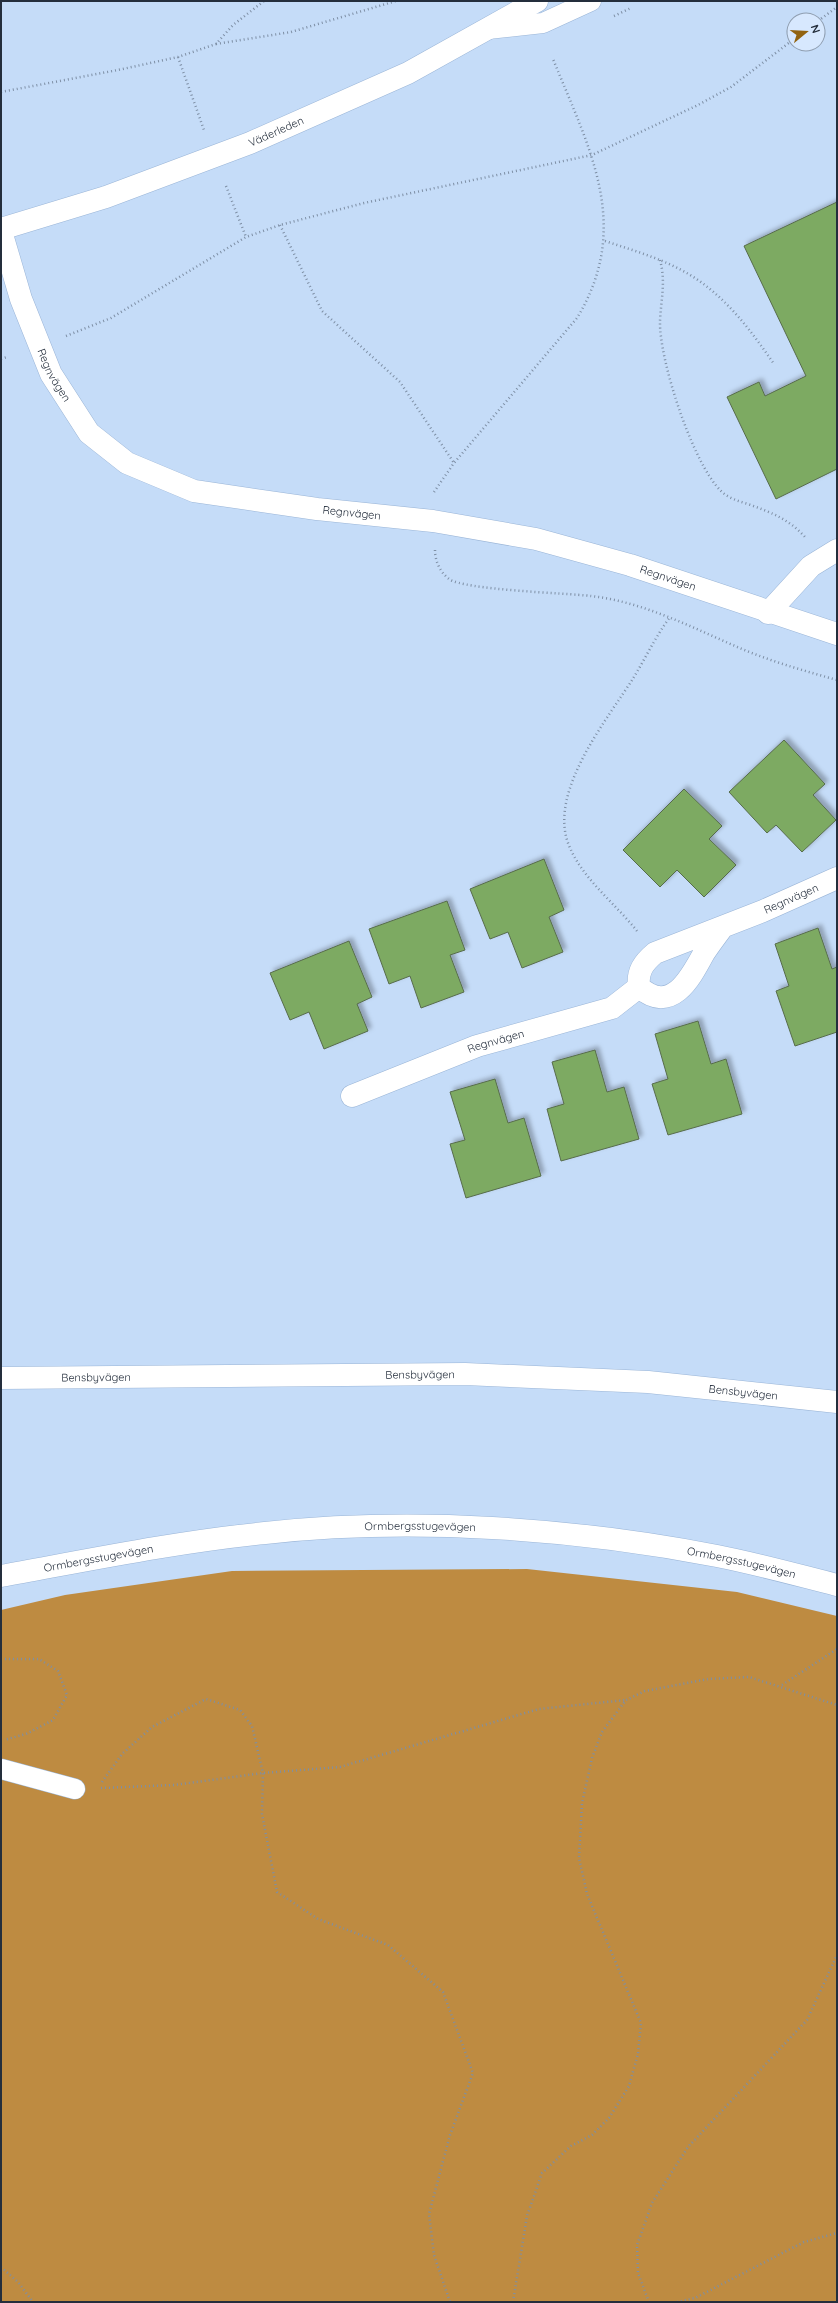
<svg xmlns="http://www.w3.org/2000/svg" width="838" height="2303" viewBox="0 0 838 2303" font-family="Quicksand,sans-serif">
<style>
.forest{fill:#be8b41}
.building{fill:#7daa62;stroke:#576c4b;filter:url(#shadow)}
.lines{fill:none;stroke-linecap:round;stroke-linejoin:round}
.lane-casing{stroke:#9ab5d7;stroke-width:21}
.street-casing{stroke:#9ab5d7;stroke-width:23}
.secondary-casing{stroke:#9ab5d7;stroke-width:23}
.path{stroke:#7e8fa5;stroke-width:2.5;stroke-dasharray:1 3;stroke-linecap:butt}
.lane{stroke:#fff;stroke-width:20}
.street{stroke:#fff;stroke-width:22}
.secondary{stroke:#fff;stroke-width:22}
.labels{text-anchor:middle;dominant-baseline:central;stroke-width:3.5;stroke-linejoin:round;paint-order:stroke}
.street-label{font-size:11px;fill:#242e3c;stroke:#d7e8fe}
</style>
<defs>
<filter id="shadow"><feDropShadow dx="3.5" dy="-3.5" stdDeviation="2" flood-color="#0004"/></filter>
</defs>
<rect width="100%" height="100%" fill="#c5dcf8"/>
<path class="forest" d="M527,1569L737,1592L837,1616V2302H1V1610L65,1595L232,1571Z"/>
<path class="building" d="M837,202V469L776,499L727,397L759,382L765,396L806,376L744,246Z
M784,740L825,784L813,795L836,820L802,852L776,825L767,833L729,792Z
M684,789L722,826L709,839L736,865L704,897L677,870L660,887L623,850Z
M544,859L564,910L549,917L563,952L522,968L508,932L490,939L470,889Z
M447,901L465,950L450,955L464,992L421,1008L410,976L389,984L369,929Z
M818,928L832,969L837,967V1032L795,1046L776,991L789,986L775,944Z
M349,941L372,997L357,1004L368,1031L324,1049L309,1012L290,1020L270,973Z
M698,1021L711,1064L726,1059L742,1114L668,1135L652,1084L668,1079L655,1034Z
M595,1050L607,1092L624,1087L639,1139L561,1161L547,1109L564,1104L552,1062Z
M495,1079L508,1123L524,1118L541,1176L466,1198L450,1144L465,1140L450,1092Z"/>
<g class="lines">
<defs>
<path id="lane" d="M488,29L543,23L591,1
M1,1769L75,1789"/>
<g id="street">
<path id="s1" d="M1,231L21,299L51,374L89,433L127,463L194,491L317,509L433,521L536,539L630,565L837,634"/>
<path d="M768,613L811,566L837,550"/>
<path id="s2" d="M722,928C716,936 710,944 704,953C690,979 671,1015 639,987C637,972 643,963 655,953L763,911L837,878"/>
<path id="s3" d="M352,1096L477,1046L612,1008L639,987"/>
<path id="s4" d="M1,1576C89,1560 176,1542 265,1533C412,1517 573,1528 717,1556C758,1564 797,1575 837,1585"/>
</g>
<g id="secondary">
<path id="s5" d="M1,229L106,197L250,143L408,73L537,1"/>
<path id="s6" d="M1,1378L465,1374L648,1382L837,1402"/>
</g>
</defs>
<use href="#lane" class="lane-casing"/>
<use href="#street" class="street-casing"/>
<use href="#secondary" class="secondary-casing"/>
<path class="path" d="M614,16L631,8
M818,21L837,7
M216,44L291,32L396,1
M178,57L204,130
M1,92L118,70L178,57L216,44L233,25L264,1
M226,186L246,237
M280,225L322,311L400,382L454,463
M605,241C632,250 660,258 685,272C723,293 750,329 774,364
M660,260C666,282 661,299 660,321C659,360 693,464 721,491C728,498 738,501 748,504C770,512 789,519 805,537
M66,336L111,318L246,237L280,225L364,203L592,155L698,105L731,87L794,39
M1,359L7,357
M434,492L454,463L577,318C633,226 589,148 553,59
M435,550C435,561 440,572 449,579C464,590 566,593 591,596C644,602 693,628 742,649C773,662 805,671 837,680
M637,931C615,903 581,878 568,843C549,790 607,720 634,677C646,657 656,636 670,617
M1,1659H39L58,1671L67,1695L53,1720L26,1734L4,1740
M782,1685L837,1649
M102,1782L122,1754L152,1727L206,1699L240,1710L252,1726L263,1773L262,1814L277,1892L318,1919L388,1945L443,1992L473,2073L450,2135L429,2214L434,2255L450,2302
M101,1788L174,1785L263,1773L340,1767L539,1709L626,1700
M1,2267L18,2282L33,2302
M159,2302H177
M513,2302L527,2216L542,2173L571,2146L592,2135L609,2118L629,2086L638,2054L641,2023L587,1894L579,1858L582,1803L592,1758L602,1732L626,1700L645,1691L708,1679L749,1677L837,1705
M649,2302L638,2273L637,2245L652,2203L688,2147L807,2020L837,1955
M677,2302L695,2298L804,2242L837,2233"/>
<use href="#lane" class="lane"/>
<use href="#street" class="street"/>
<use href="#secondary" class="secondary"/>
</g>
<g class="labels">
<g class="street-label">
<text stroke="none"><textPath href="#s5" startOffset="292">Väderleden</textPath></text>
<text stroke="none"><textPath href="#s1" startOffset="154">Regnvägen</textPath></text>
<text stroke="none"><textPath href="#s1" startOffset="502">Regnvägen</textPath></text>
<text stroke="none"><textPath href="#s1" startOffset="826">Regnvägen</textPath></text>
<text stroke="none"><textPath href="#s2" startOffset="306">Regnvägen</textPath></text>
<text stroke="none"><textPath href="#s3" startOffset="154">Regnvägen</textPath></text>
<text stroke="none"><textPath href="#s6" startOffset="419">Bensbyvägen</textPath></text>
<text stroke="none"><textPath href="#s6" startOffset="95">Bensbyvägen</textPath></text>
<text stroke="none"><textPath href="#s6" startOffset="743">Bensbyvägen</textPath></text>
<text stroke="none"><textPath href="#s4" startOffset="423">Ormbergsstugevägen</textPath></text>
<text stroke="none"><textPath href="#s4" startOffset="99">Ormbergsstugevägen</textPath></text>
<text stroke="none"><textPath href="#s4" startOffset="747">Ormbergsstugevägen</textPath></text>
</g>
</g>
<rect width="838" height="2303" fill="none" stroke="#242e3c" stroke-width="4"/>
<g transform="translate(806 32) rotate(72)"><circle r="19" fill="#d7e8fe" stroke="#8f9eb0"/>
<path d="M0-3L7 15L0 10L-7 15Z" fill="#926310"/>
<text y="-6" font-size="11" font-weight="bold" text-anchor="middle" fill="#242e3c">N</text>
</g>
</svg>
